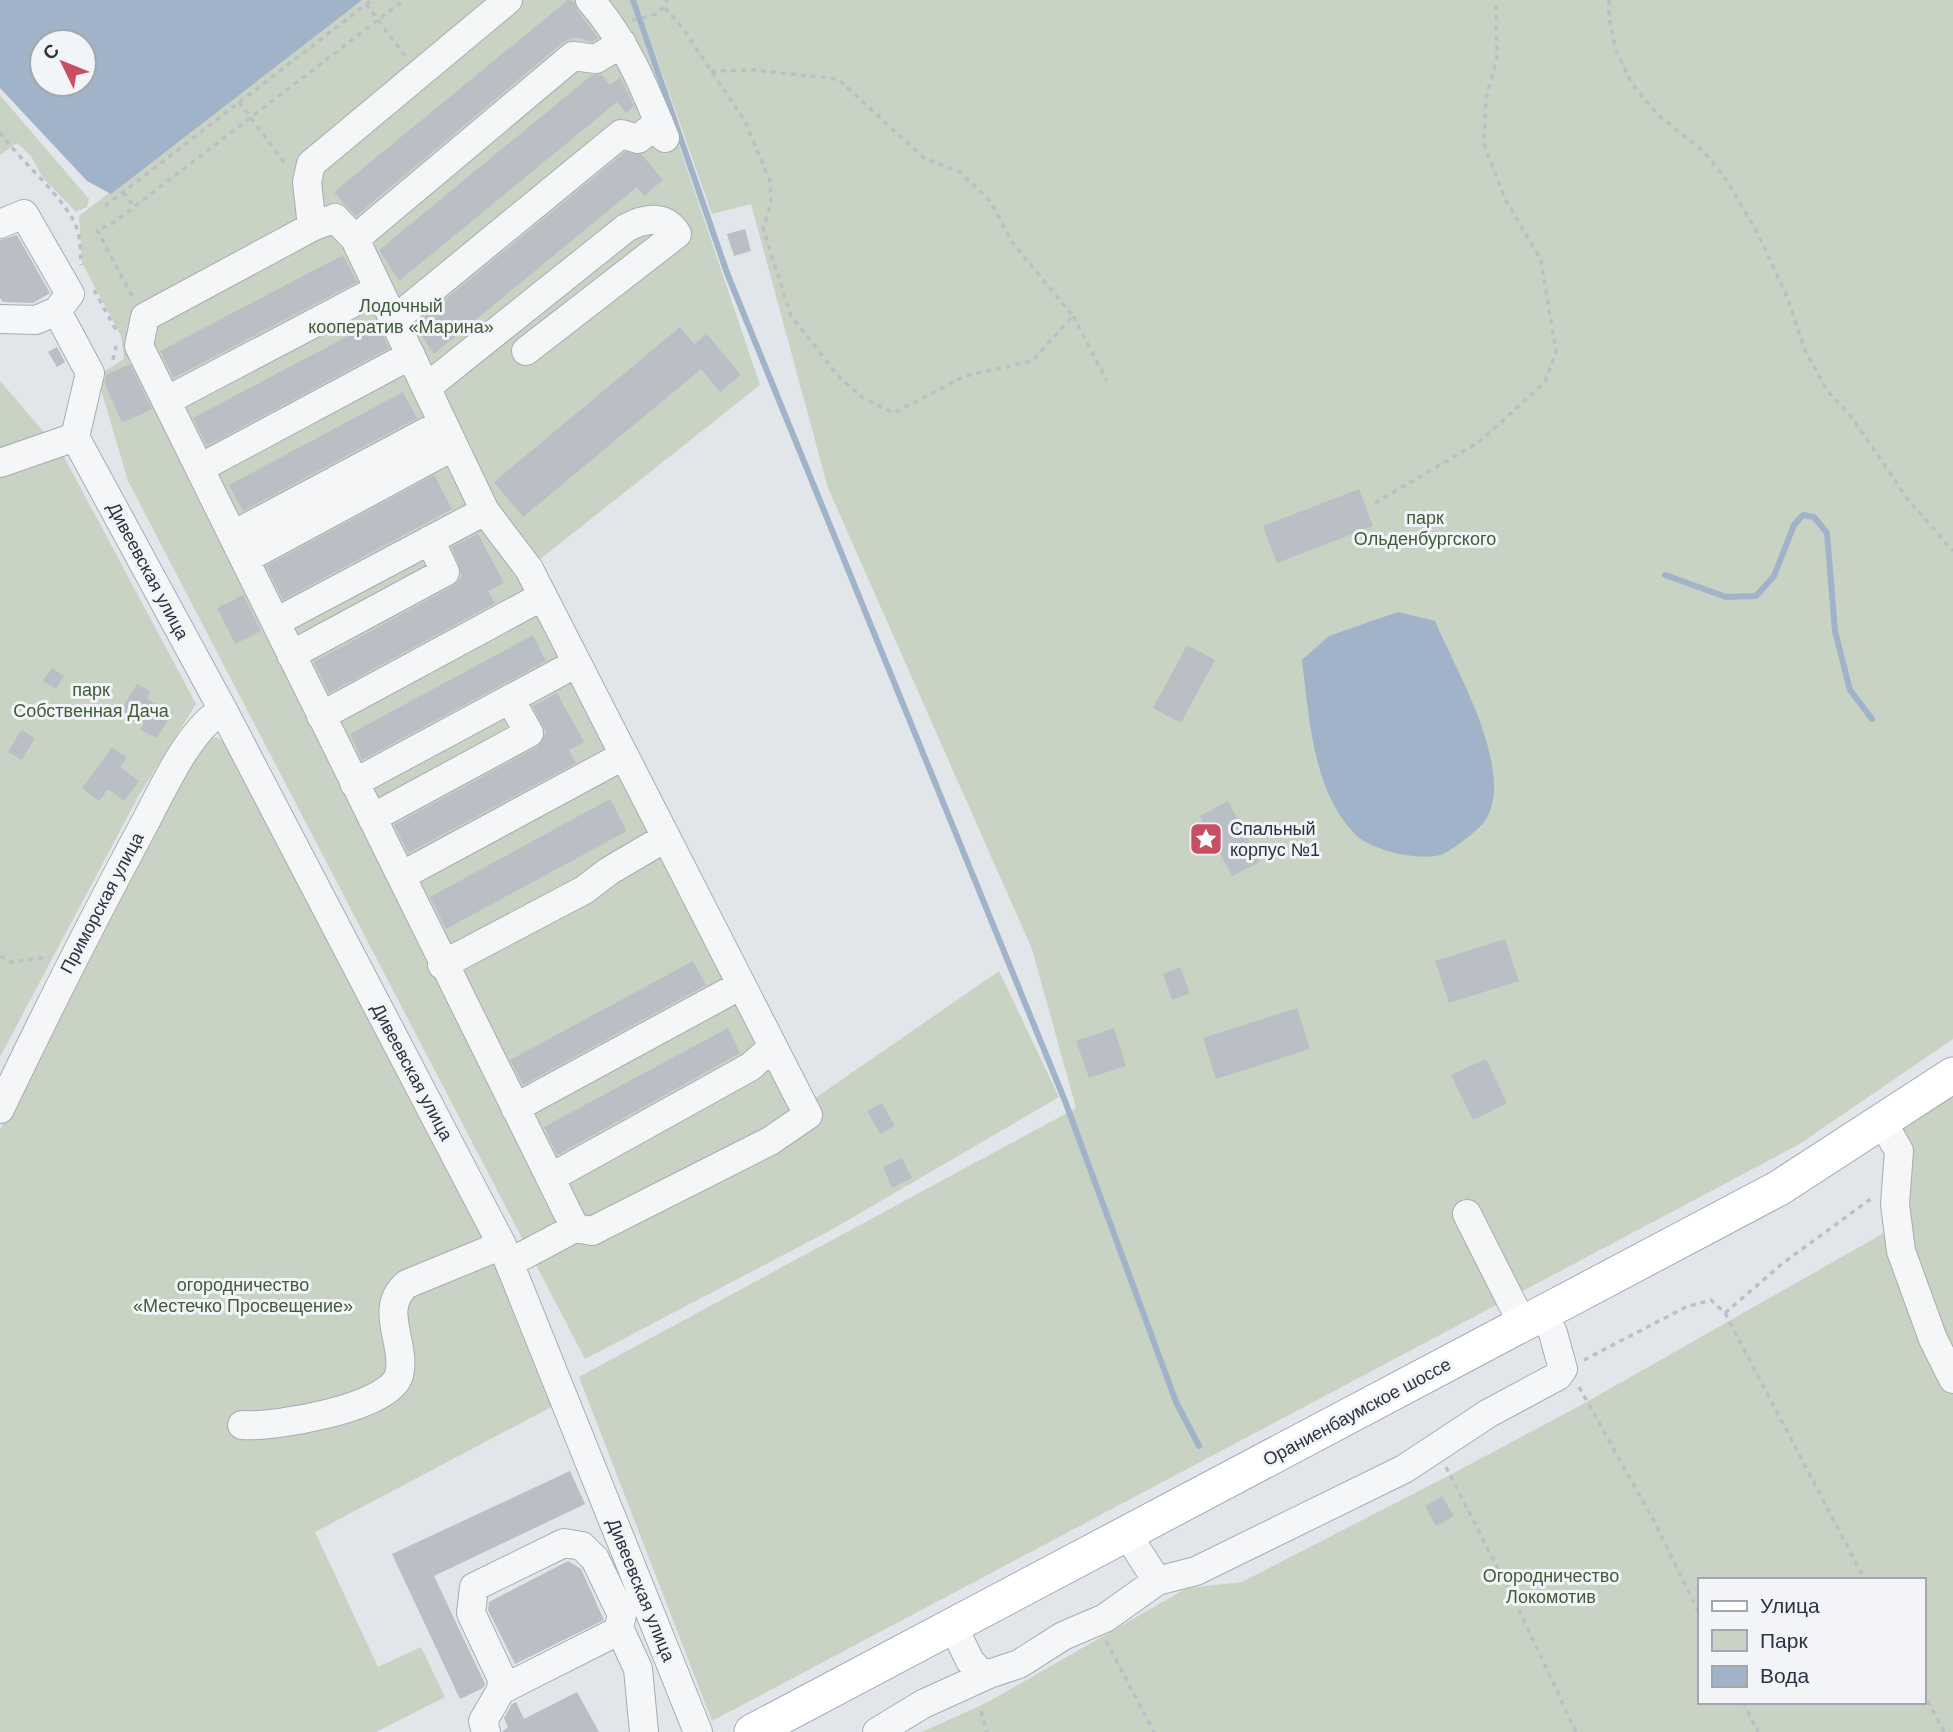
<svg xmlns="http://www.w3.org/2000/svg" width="1953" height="1732" viewBox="0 0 1953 1732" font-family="Arial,sans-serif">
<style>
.green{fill:#c8d3c4;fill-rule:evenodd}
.water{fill:#a0b3c8;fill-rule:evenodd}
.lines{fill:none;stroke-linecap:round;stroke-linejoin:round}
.stream{stroke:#a0b3c8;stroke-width:6}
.building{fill:#babfc6}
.minor-casing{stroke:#a7acb4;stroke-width:30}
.major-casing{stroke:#a2aab5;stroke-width:37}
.path{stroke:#bcbfc5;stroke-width:3.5;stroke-dasharray:5 5;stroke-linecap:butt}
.minor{stroke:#f5f6f8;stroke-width:28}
.major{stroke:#fff;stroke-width:35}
.labels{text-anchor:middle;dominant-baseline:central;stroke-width:6;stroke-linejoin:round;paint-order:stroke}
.park-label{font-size:18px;fill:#405c39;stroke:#f2f4f7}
.street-label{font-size:18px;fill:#2b3341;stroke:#f2f4f7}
.poi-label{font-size:18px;fill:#2b3341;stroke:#f2f4f7;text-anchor:start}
</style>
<rect width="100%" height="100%" fill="#e2e5ea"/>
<path class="green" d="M358,0H630L760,385L534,564L808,1103L999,971L1059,1097L831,1230L585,1359L128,481L97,376L124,359L121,336L82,263L79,216Z
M636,0H1953V1039L1798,1145L712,1721L579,1377L1076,1108L1032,949L828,488L751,204L712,214Z
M0,95L89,199L87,207L76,212L42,177L31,156L17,143L0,155Z
M0,381L62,453L196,704L139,795L0,1057Z
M216,737L226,743L499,1263L557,1404L315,1532L378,1667L421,1647L445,1697L376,1732H0V1130L175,780L208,738Z
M1953,1094V1358L1910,1264L1896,1132Z
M1884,1233L1953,1393V1732H922L988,1702L1187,1588L1242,1582L1448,1476L1583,1404ZM1699,1580H1923V1702H1699Z"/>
<path class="water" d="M0,0H362L111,194L87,181L0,88ZM42,42H84V84H42Z
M1398,612L1435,621C1457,672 1495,735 1494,791C1494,799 1490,814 1485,821C1482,827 1450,852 1443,854C1422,862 1374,851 1357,836C1313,794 1309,717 1302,660L1329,636Z"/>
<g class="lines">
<path class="stream" d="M633,0L727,273L1065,1101L1176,1402L1199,1446
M1665,575L1726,597L1756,596L1774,576L1794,525L1803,515L1814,517L1827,533L1835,631L1850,690L1872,719"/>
</g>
<path class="building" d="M568,0L574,1L577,10L598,38L592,42L575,37L562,43L356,216L345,205L334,192Z
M601,74L610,85L620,77L634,106L626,113L617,102L399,281L379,250L592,75Z
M625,152L642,155L663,180L644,196L637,187L434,354L414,325Z
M745,229L751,251L734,256L727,234Z
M17,235L50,293L33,303L3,302L0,298V240Z
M343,255L357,282L173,378L160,351Z
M376,321L389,348L207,446L193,418Z
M680,327L694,344L707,334L741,375L720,392L701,369L523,517L494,482Z
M57,347L65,362L57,367L48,352Z
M130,364L152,409L122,423L105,384L106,375Z
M403,392L417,418L243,511L229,485Z
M434,475L452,509L283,600L266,566Z
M1359,489L1373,526L1277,563L1263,526Z
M478,534L504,583L488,591L495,603L329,693L314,662L453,586L462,576L452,547Z
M243,595L261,631L235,644L217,608Z
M533,635L546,661L362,760L350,734Z
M1187,645L1215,660L1181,723L1153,708Z
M52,668L64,676L56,689L43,681Z
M137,684L150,691L147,699L173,712L157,738L140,730L144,723L120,711Z
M557,693L584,742L569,750L576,763L408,853L394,825L537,747L546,733L533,706Z
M21,730L35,738L22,760L8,752Z
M112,747L127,758L120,767L139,781L124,801L108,789L99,801L82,788Z
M610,799L627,831L446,929L430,897Z
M1228,801L1260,862L1232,876L1200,816Z
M1505,939L1519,981L1449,1003L1435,961Z
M693,961L706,985L523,1085L510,1060Z
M1180,967L1190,993L1172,1000L1163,974Z
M1297,1008L1310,1049L1216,1079L1203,1038Z
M728,1028L740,1053L557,1155L544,1127Z
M1114,1028L1126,1066L1089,1078L1076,1041Z
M1486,1059L1507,1103L1473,1120L1451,1075Z
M882,1103L895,1126L880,1134L867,1111Z
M902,1158L912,1178L892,1188L883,1167Z
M570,1471L585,1504L434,1576L485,1684L483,1688L460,1699L392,1554Z
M1442,1496L1454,1516L1436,1526L1425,1506Z
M568,1561L581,1569L604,1620L515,1664L488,1610L489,1602Z
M577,1692L599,1732H502L508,1727L504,1718L512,1704L516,1702L524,1719Z"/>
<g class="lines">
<defs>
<path id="minor" d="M590,0C626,41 645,88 665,138
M0,224L24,214L70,294L57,311L90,373L75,437
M312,227L307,182L311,164L508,0
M355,239L573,56L596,59L622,43
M0,319L36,320L57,311
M394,320L621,134L638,139L659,122
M427,387L626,228C644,218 665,214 677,234L526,351
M166,401L379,289
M75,437L223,710L502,1245L698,1732
M0,463L75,437
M200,468L411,355
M233,535L443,423
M245,559L454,446
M276,622L485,511
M291,655L445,572L430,540
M321,716L541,597
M354,783L575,664
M372,818L529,733L510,699
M401,876L623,756
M442,965L584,890L609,871L665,838
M515,1108L741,985
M0,1109C45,1015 91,923 140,832C160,796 187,730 223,710
M1883,1123L1899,1151L1895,1204L1901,1251L1933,1339L1953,1379
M550,1178L750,1067L773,1047
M1467,1214L1523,1325
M509,1263L575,1228L139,346L145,317L312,227L335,218L355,239L485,511L529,569L808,1115L770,1141L592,1231L575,1228
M242,1425C272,1428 390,1408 399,1375C407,1343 377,1309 407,1284L502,1245
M1127,1534L1157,1581
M953,1626L970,1661L979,1671L989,1674L1019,1664L1063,1636L1105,1618L1157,1581L1196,1571L1404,1469L1489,1413L1558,1376L1563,1369L1553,1333L1544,1314
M501,1690L618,1631L622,1634L638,1669L644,1732
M486,1732L483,1721L501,1690L502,1679L471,1613L474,1587L564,1543L582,1546L595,1559L622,1615L618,1631
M877,1732L923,1704L989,1674"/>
<path id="major" d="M752,1732L1779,1188L1953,1075"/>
</defs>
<use href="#minor" class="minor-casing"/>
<use href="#major" class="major-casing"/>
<path class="path" d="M1609,0V18L1616,50L1632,84L1658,115L1703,151L1724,176L1758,234L1788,299L1804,348L1827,391L1850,415L1910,502L1953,551
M366,4L405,56
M665,8L681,26L745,121L770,181L771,204L763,228L791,316L840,378L863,398L894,413L965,376L1032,361L1073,316L1011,241L991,202L960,172L924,158L838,79L753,70L711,71
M632,20C647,17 662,16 667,0
M239,102L286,165
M0,132C19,161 70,201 78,232C81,242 80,254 81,265
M123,192L134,207
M105,206L372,0
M94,290L117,332
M132,296L97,230L110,225L134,207L404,0
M1073,316L1107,381
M113,360L116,346
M1375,503L1479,442L1545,382L1556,352L1541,260L1505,199L1484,144L1486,98L1497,58L1496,0
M0,956L12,962L49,957
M1725,1313L1783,1263L1872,1198
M1584,1360L1686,1307L1711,1300L1725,1313L1736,1334L1865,1580
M1579,1387L1655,1523L1699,1613
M1446,1467L1521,1614L1576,1732
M1106,1641L1154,1732
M1923,1692L1944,1732
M1743,1702L1758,1732
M981,1711L987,1732"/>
<use href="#minor" class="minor"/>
<use href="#major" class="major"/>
</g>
<defs>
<symbol id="sight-square" viewBox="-11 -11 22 22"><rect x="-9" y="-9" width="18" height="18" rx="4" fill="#c74f63" stroke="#f2f4f7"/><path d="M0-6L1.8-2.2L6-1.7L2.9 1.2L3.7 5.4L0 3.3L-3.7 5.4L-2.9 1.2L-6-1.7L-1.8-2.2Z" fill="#fff"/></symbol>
</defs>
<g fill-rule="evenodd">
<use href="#sight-square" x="1187" y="820" width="38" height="38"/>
</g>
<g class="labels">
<g class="park-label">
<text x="401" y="306">Лодочный<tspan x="401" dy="21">кооператив «Марина»</tspan></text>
<text x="1425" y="518">парк<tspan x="1425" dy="21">Ольденбургского</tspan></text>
<text x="91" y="690">парк<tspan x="91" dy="21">Собственная Дача</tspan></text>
<text x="243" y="1285">огородничество<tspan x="243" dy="21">«Местечко Просвещение»</tspan></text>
<text x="1551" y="1576">Огородничество<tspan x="1551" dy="21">Локомотив</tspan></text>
</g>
<g class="street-label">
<text transform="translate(148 571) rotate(62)">Дивеевская улица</text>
<text transform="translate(102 903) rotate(-62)">Приморская улица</text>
<text transform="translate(412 1072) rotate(62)">Дивеевская улица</text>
<text transform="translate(1357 1412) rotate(-28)">Ораниенбаумское шоссе</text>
<text transform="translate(641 1590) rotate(68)">Дивеевская улица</text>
</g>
<g class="poi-label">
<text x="1230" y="829">Спальный<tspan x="1230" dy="21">корпус №1</tspan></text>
</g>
</g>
<rect x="1698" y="1578" width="228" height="126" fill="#f2f4f7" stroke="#a2a7ae" stroke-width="2"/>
<rect x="1712" y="1601" width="35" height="10" fill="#ffffff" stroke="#a2a7ae" stroke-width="2"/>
<text x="1760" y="1613" font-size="21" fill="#2b3341">Улица</text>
<rect x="1712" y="1630" width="35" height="21" fill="#c8d3c4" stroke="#a2a7ae" stroke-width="2"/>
<text x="1760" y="1648" font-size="21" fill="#2b3341">Парк</text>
<rect x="1712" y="1666" width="35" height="21" fill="#a0b3c8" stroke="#a2a7ae" stroke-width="2"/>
<text x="1760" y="1683" font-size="21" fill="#2b3341">Вода</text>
<g transform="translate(63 63) rotate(313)"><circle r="33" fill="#f2f4f7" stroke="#a2a7ae" stroke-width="2"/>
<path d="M0-5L12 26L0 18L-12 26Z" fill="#c74f63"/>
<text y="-10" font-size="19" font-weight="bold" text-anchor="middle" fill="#2b3341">С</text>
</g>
</svg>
